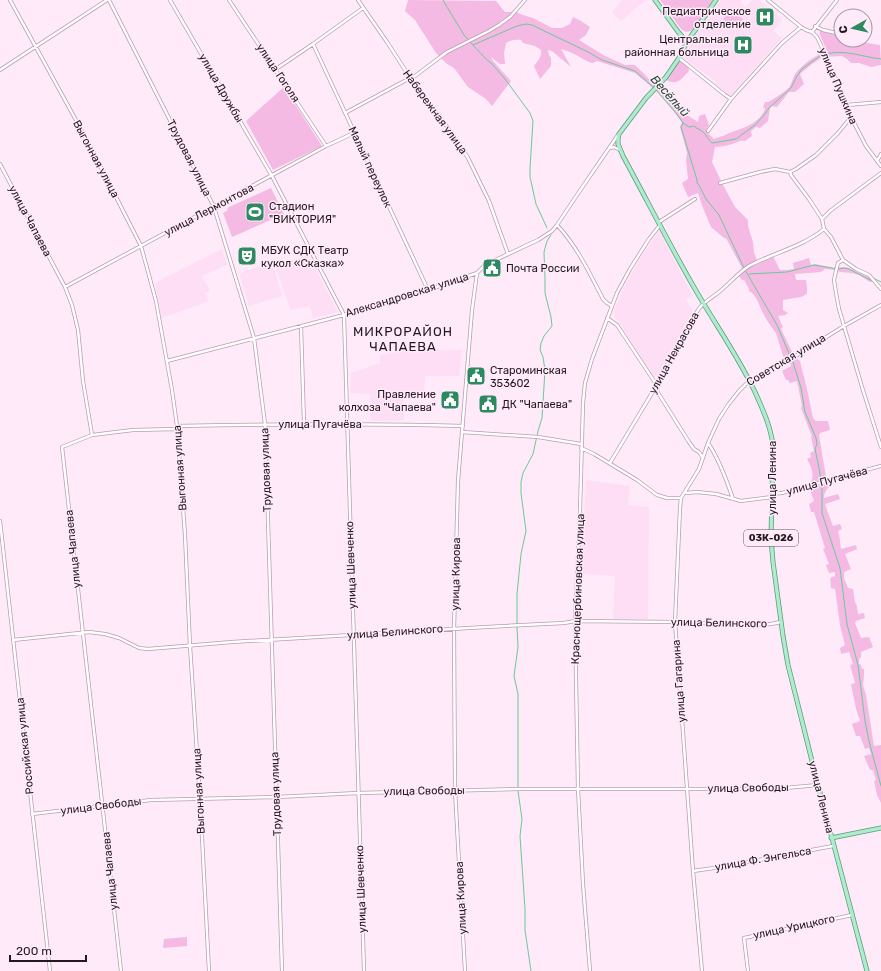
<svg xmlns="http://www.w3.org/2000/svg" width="881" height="971" viewBox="0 0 881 971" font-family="Rubik,sans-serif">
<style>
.built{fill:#fedef5}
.green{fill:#f4bae3}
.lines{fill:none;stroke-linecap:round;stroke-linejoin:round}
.stream{stroke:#6dc89a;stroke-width:1}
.minor-casing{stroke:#ba9cb1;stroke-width:4}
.major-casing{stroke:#5a9a7a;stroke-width:5}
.minor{stroke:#fff;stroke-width:2.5}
.major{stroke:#adeccd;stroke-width:3.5}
.labels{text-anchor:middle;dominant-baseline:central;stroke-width:3;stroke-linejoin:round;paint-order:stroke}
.shield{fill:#feeaf8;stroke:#655661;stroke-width:1}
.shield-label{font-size:10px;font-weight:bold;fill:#231720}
.poi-label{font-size:11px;fill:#231720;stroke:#feeaf8;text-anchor:start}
.street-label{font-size:11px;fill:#231720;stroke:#feeaf8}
.water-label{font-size:12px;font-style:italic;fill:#204734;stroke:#feeaf8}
.quarter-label{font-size:13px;letter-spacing:1px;fill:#231720;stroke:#feeaf8}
</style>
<rect width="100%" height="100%" fill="#feeaf8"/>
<path class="built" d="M622,0H647L637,7L621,21L612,12Z
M721,0H741L742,4L746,7L752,0H759L782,19L773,31L782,38L730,96L716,84V82L683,57L696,35Z
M659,230L692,295L686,300L693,311L657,377L652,376L613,313L624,287L640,259Z
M222,249L227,265L202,276L210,291L205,293L209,301L162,318L155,283Z
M308,255L338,312L313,318L310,306L291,310L275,266Z
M273,263L282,296L249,306L239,273Z
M406,350H462L459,376H425L424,392L404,393V420L371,421L370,394L350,393L351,373L380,363V355Z
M586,480L630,486L628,505L649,507L648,619H613L615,576L583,574L584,558L581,554L582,538L583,536Z"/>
<path class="green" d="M408,0L496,1L505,12H516L523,15L533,18L552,28H562L570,24L573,17L581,21L590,27L586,35L579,40L605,56L625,65H635C647,77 658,88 669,100C674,106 678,114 684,117L687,115L698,122L699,116L705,114L709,125L706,130L709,134L714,139C718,137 720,137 723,136C725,135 727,134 729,133C743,128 759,124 765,109L763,107L765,102H768C773,99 787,91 790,86C792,82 793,78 795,74C803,64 815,55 827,51L820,35L819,30L841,37V40H848L880,45L881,65L871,67L859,63H851L847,59L842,56L825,57L821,58L812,64L800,74L804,84L795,92H789L777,107L772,106L770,108L768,121L760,128L756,127L751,131L752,136L745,141C740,140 738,142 732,144C726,146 721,147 715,147L712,162L722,183L735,207L748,220V226L753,242L754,253L758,262L773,256L780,270H787L794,269L793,263L809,258L811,265L815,264L834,268L844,267L849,268L866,276L867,275L875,282H870L859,275L852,273L840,272L835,270L825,269L821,272L795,274L796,280H806L807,288V294L801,297L783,300V310L788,313L785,315L778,316L783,327L781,329L794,356L800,361L807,389L813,418L816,421H828L830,430L820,433L819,435L826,477L828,480L810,485C815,475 812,468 807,459L811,457L810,453L814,451L811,437L812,436L811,434L801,408L802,406L797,381L790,383L788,380H786L782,371L791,366L790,363H788L783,356L776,333L775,332C771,326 766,320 763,313C759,306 757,295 749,291V289L744,280H742L739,276V273L743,270L726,238H724L711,227L703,208L698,193L688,197L682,183L688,179L686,160L687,153L683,138L680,127L682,122L660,94L635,73L597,61L593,63C586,62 581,57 574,54C570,52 565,50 561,49L571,67L552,51L548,50L549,55L551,58V66L540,79L534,66C538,61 542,57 541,50L535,46L523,43L522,42L521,40C515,39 511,40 506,43L504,53L505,64H500L491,57L493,61L511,81L492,106L486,99L468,87L454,68L447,64L436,53L415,20L405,11Z
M660,0H713L691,31L686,32L681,29Z
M730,10L743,19L736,29L723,19Z
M679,62H682L688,67L689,71C681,79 678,86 666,80Z
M284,87L322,146L273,170L246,121Z
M271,188L284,214L232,237L223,213L228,210L227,208Z
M830,484V486C826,490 824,493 824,498L838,494L840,499L825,504L828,513L833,526L840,524L842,529L838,531C840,537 840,543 841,549L856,545L857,549L845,554L851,569L844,572V578L848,588L853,589L855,602L857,606V607L858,614L864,613L865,618L856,621L855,623L861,638L869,637L873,647L861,652V657L859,659V664L861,665L862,669H864V675L863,685L866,695L874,746L881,745V803L877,795L874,781L876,780L873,770H870L864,756L871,754L869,748L865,749L860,736H856L852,724L860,721L856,709L851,684L855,683L850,665L853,664L849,652L841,654L840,648L845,645L840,625L835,589L831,588L830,578L835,576V572L829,573L826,565L829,564L823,549L825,548L814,512H811L809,504L814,501L809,487Z
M187,937V946L163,948L164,939Z"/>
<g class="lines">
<path class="stream" d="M443,0L444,2L464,35L473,45L517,26L526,24L532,25L588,52L602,60L635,71L654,88
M473,45L484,57L493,65L505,79L530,113L533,121L530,168V177L536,204L547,228
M826,54C844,49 863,57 881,59
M656,90L676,113L683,123L689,127L694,126C697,129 700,129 703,132C707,135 708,140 712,143L736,139L755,125L764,115L769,108L791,88L797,76L802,69L820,56L823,55
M683,123L681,127L697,180V183L699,185L706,199L719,215L744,268
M745,270L777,325L788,351L793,362L801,388L805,412L816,438L817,444L815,449L819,468L822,488V513L840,568L847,624L858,665L865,721L869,741L881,786
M749,274L787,272L814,265L838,269L844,268L849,269L870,280H871
M873,278L881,282
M517,624V594L521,554L526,531L521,493V482L523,473L533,454L538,431L542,418L545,370L543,357L540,350L541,343L544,336L552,326L551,317L545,293V278L544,252L547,241L551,235
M517,627L518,647L514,676L518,694V787
M518,791L522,819L520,836L525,909V930L531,971"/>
<defs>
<path id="minor" d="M10,0L88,142L141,246L156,301L172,390L177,426L185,535L190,646L200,799L209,971
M109,0L214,207L254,338L265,424L282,971
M170,0L272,176L344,315L364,971
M229,0L326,146
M358,0L387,42L411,79L454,136L468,158L489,201L508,254
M768,0L801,27L806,30L812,32L817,37L826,56L847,105L851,117L866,146L881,166
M815,26L823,30L841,34
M812,32L837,0
M313,44L428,290
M679,58L725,95L731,99
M276,69L313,44L363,8
M0,70L107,0
M411,79L447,52L489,31L499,25L510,17L525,0
M847,105L881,102
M345,113L410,78
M708,131L731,99L782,43L801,27
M610,148L614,147L620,150
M877,161L881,154
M0,164L65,287L72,305L78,330L83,381L92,435L62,447L121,971
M790,172L791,175L809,199L822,219L824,229L831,237L843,260L856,269L869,275L881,289
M720,183L760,172L775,169L790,172L796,169L816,155L838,133L851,117
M822,219L830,211L881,173
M659,222L695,199
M557,225C577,246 590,274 603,299L607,303L612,306
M843,260L838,263L836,271L834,280L836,293L839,309L862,387L881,447
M65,287L326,146L354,133
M607,318L617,325L656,384
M301,326L304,424
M167,361L344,315L428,290L477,273L485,265L538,240L552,231L557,225L577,195L618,135
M655,388L689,442L694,449L699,452L703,458
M177,426C273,424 368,423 463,426
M462,432L538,437L581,444
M92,435L133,430L177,429
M708,443C719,459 727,481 733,499
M581,448L594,454L637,480L657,495L667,498H681
M610,463L655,388L656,384L698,310C703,302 712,298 719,292C729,284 738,273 749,266C773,253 802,247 824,229
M686,493L697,492L716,494L741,501L772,497
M772,494L782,493L881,466
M0,521L50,971
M13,640L89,632L105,634L119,638L139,648L148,649L232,642L486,627L564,623L575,621L675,622L757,625L771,624L781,622
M32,814L151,800L277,797L358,793L521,789H774L818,785
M693,871L721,867L833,846
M465,971L455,790L454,629L458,481L472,310L477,273
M590,971L583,884L578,789L575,621L580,511L583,403L585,383L592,359L617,293L630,269L649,239L660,225
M702,971L693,871L675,622L680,508L681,498L699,469L708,443L719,419L728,405L739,391L749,381L794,357L844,326L881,305
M748,971L744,938L852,915"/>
<path id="major" d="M655,0L679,33L687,42
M716,0L687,42L679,58L666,77L646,98L619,134L618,139V144L623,156C647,200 670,246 695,289C715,324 738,356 755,392C763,410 771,427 773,446L771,539L773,562L783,636L788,665L818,785L867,971
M831,838L881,828"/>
</defs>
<use href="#minor" class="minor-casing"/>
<use href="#major" class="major-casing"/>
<use href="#minor" class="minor"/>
<use href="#major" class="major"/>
</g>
<defs>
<symbol id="hospital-square" viewBox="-11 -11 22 22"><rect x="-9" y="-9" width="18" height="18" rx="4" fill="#2d8960" stroke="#feeaf8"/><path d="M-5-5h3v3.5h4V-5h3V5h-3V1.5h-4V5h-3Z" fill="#fff"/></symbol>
<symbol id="stadium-square" viewBox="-11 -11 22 22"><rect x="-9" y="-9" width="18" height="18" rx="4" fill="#2d8960" stroke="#feeaf8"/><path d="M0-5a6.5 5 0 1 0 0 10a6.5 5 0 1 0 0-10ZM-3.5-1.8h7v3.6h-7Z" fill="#fff"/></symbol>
<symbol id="theatre-square" viewBox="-11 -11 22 22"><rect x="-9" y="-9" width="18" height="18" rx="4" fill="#2d8960" stroke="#feeaf8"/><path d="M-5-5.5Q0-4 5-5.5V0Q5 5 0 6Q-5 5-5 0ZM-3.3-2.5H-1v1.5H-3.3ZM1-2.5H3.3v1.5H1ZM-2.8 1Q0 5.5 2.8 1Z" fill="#fff"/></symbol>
<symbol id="civic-square" viewBox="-11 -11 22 22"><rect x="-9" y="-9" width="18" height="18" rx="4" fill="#2d8960" stroke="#feeaf8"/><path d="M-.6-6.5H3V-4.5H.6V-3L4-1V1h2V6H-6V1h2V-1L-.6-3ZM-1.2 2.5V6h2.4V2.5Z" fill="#fff"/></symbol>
</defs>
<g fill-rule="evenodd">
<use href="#hospital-square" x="754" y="6" width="22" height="22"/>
<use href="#hospital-square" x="732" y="34" width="22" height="22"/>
<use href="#stadium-square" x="244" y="201" width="22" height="22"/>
<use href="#theatre-square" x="236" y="245" width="22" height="22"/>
<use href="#civic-square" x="481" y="257" width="22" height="22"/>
<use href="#civic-square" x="465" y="365" width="22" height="22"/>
<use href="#civic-square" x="439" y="389" width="22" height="22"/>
<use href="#civic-square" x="477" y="393" width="22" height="22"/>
</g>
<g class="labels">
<rect class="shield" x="744" y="530" width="54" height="16" rx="3"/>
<g class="shield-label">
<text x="771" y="538">03К-026</text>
</g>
<g class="poi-label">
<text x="751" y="11" text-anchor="end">Педиатрическое<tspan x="751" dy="13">отделение</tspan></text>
<text x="729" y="39" text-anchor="end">Центральная<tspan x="729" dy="13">районная больница</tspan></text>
<text x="269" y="206">Стадион<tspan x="269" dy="13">"ВИКТОРИЯ"</tspan></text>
<text x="261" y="250">МБУК СДК Театр<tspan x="261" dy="13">кукол «Сказка»</tspan></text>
<text x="506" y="268">Почта России</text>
<text x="490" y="370">Староминская<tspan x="490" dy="13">353602</tspan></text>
<text x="436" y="394" text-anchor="end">Правление<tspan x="436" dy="13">колхоза "Чапаева"</tspan></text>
<text x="502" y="404">ДК "Чапаева"</text>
</g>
<g class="street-label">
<text transform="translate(278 73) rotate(56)">улица Гоголя</text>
<text transform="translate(838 86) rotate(67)">улица Пушкина</text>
<text transform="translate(221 88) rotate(60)">улица Дружбы</text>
<text transform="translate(435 112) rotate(54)">Набережная улица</text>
<text transform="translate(189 158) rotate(63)">Трудовая улица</text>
<text transform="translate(96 159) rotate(62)">Выгонная улица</text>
<text transform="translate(370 167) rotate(65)">Малый переулок</text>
<text transform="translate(209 210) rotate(-28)">улица Лермонтова</text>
<text transform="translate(30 221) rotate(62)">улица Чапаева</text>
<text transform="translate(407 295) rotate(-17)">Александровская улица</text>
<text transform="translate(674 353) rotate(-61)">улица Некрасова</text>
<text transform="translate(786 360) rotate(-31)">Советская улица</text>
<text x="320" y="424">улица Пугачёва</text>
<text transform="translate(180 468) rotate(-94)">Выгонная улица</text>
<text transform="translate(266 470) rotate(-92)">Трудовая улица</text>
<text transform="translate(772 478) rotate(-90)">улица Ленина</text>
<text transform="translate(827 481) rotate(-15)">улица Пугачёва</text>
<text transform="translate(73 549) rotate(-96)">улица Чапаева</text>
<text transform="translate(351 565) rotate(-92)">улица Шевченко</text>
<text transform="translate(456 574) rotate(-89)">улица Кирова</text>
<text transform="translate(578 589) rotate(-88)">Краснощербиновская улица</text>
<text transform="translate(719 623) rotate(1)">улица Белинского</text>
<text transform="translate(395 632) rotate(-4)">улица Белинского</text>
<text transform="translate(679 681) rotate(-94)">улица Гагарина</text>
<text transform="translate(25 746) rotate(-96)">Российская улица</text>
<text transform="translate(748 788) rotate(-1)">улица Свободы</text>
<text transform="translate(199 791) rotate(-93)">Выгонная улица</text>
<text transform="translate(424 791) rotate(-1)">улица Свободы</text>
<text transform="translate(276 794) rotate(-92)">Трудовая улица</text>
<text transform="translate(821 797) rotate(76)">улица Ленина</text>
<text transform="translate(101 806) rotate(-7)">улица Свободы</text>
<text transform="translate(763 859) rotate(-10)">улица Ф. Энгельса</text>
<text transform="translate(110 871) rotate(-96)">улица Чапаева</text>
<text transform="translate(361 889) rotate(-92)">улица Шевченко</text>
<text transform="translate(461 898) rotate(-93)">улица Кирова</text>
<text transform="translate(794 927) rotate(-12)">улица Урицкого</text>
</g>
<g class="water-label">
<text transform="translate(670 96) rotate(48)">Весёлый</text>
</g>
<g class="quarter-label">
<text x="403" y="331">МИКРОРАЙОН<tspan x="403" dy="15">ЧАПАЕВА</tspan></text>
</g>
</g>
<g transform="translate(853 28) rotate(262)"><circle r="19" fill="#feeaf8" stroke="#a696a2"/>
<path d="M0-3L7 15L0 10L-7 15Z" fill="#2d8960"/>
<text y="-6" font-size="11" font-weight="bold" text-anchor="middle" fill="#231720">С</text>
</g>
<path d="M10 955v6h76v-6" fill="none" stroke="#231720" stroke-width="2"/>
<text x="16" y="955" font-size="12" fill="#231720" stroke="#feeaf8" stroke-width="3" paint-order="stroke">200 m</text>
</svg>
